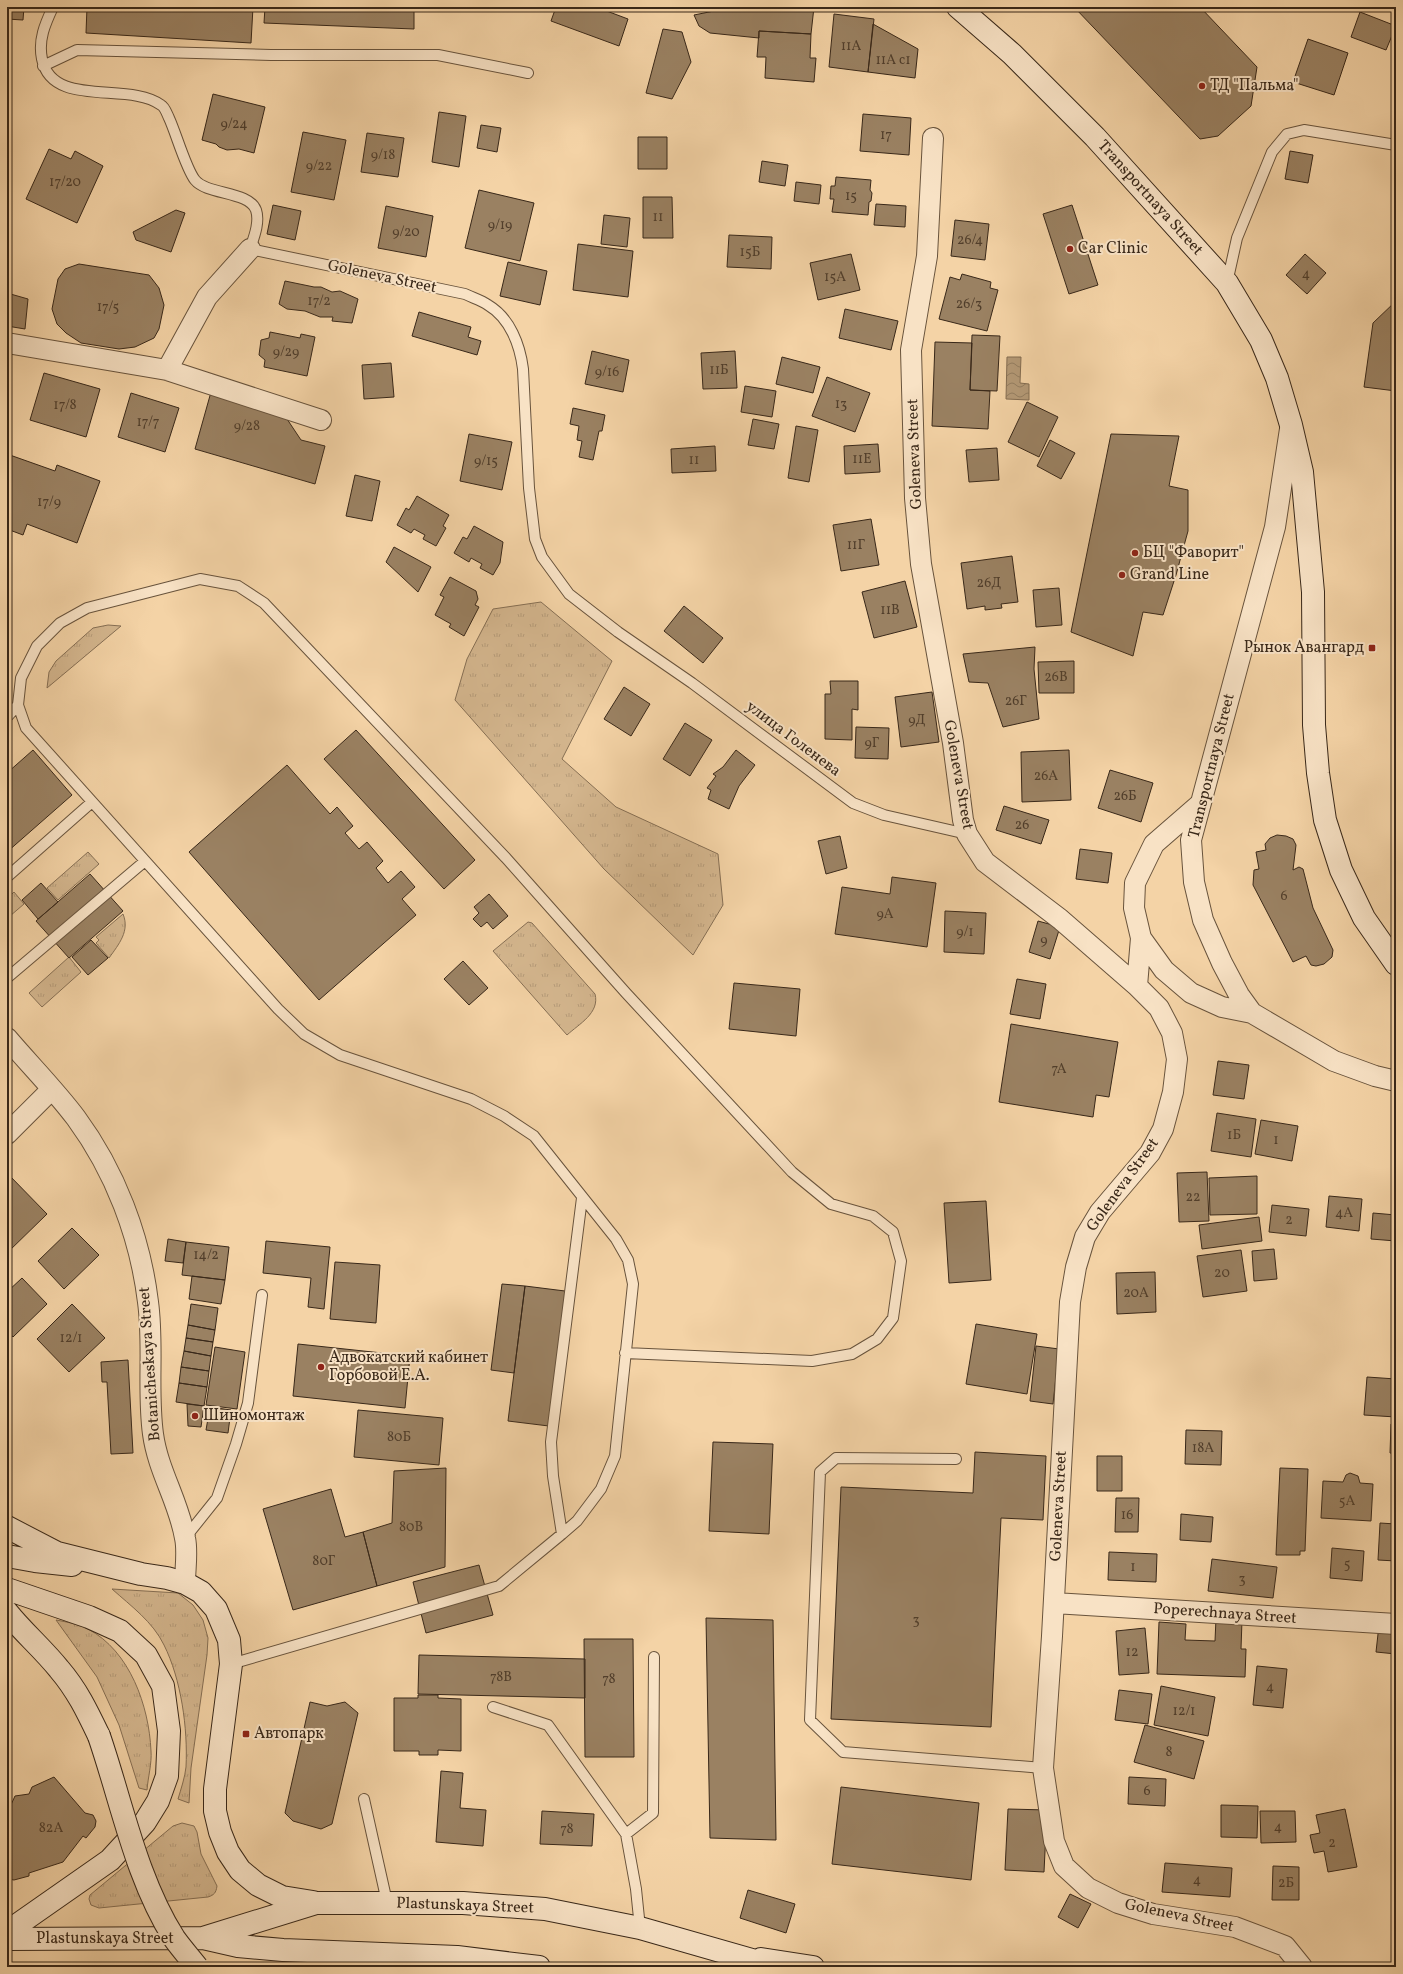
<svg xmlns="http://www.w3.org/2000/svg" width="1403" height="1974" viewBox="0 0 1403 1974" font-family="Vollkorn,serif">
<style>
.grass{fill:url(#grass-tufts);stroke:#866f54}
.water{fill:url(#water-waves);stroke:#836c51}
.building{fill:#9a8162;stroke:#392819}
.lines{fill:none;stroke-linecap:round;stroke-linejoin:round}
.lane-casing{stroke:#68533c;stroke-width:12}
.street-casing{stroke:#68533c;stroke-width:22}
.secondary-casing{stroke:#392819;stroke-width:24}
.lane{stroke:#f8e2c5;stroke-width:10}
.street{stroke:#f8e2c5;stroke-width:20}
.secondary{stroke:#f8e2c5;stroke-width:22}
.secondary-bridge-casing{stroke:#392819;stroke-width:24;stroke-linecap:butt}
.secondary-bridge{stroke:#f8e2c5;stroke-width:22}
.poi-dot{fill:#8f2418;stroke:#f8e2c5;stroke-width:1.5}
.labels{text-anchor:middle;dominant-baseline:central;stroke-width:4;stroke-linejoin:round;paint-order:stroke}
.number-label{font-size:14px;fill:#513e2b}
.poi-label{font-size:16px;fill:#392819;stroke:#f8e2c5;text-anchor:start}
.street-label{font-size:16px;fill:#392819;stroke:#f8e2c5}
</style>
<defs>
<pattern id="grass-tufts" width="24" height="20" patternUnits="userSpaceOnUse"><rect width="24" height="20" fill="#d4b68e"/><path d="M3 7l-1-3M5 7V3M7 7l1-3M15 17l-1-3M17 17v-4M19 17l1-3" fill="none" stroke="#b79c7a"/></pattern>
<pattern id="water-waves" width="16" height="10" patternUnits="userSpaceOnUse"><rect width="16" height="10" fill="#b49976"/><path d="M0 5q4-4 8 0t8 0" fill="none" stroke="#937d60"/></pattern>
</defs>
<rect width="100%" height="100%" fill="#f4d3a6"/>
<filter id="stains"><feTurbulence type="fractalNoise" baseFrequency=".005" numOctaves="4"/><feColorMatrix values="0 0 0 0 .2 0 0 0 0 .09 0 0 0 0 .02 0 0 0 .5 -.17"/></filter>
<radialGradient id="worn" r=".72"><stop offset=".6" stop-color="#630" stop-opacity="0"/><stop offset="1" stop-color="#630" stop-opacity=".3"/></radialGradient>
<path class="grass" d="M541,602L612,661L562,759L616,807L718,854L723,905L693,955L604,869L455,700L467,659L493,609Z
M108,625L121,626L47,688L49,672L56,661L93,628Z
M88,852L99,864L58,900L47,888Z
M14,892L24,904L10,916L11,936L7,940V899Z
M123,914C130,931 119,944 109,958L96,943L99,940L96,937Z
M528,922L532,923L595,994C600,1013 579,1024 567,1035L493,951Z
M69,957L81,972L42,1007L29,993Z
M112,1589L178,1593L193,1605L203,1620L208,1638L207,1655L191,1768L189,1803L178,1799C181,1789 185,1777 186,1767C188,1728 181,1679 164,1645C153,1622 131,1606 112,1589Z
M56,1620C67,1622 78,1624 88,1629C130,1651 149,1706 151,1751C152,1763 148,1777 147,1790L139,1788L119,1725L97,1677Z
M182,1823L194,1826L197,1832L201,1854L217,1886C216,1893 214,1895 208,1897L99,1908L91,1905L89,1899L90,1895L173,1826Z"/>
<path class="water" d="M1007,357H1021L1020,383L1029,384V400L1006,399Z"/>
<path class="building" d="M7,7H24L23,20L7,19Z
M87,7H253L251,43L86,33Z
M265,7H414V29L264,23Z
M556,7H596L628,19L619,46L551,21Z
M734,7H814L811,34L759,31V38L710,33L699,26L694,15Z
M1074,7H1200L1257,67L1251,106L1218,136L1200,139Z
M1360,12L1396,26L1386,50L1351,37Z
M834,14L874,19L868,72L829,67Z
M873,24L918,49L915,78L868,72Z
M663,29L682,32L691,62L672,99L646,93Z
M759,31L811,34L810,58H816L814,82L765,78L766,57H757Z
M1308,39L1348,53L1334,95L1293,82Z
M213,94L265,107L254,153L239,149L227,150L219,147L216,144L202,140Z
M439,112L466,116L459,167L432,162Z
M863,114L911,118L909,155L860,151Z
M481,125L501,128L497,152L477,148Z
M303,132L346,140L334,200L291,192Z
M367,133L404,138L398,177L361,172Z
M638,137H667V169H638Z
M49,149L71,159L75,151L103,166L77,223L26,199Z
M1290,151L1313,155L1308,183L1285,179Z
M762,161L788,165L785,186L759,182Z
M836,177L871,180L870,190L872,193L871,201L869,202L868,215L832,212L834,199H830L831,186H835Z
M796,182L821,185L819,204L794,201Z
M479,190L534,203L520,261L465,248Z
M643,197H672L673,238H643Z
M876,204L906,206L905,227L874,225Z
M273,205L301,211L295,240L267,234Z
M1072,205L1098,285L1069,294L1043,214Z
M386,206L433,216L426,257L378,248Z
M176,210L185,213L171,252L136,240L133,232Z
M604,215L630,218L627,247L601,244Z
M955,220L989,224L985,260L951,256Z
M729,235L772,237L771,269L727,267Z
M578,244L633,251L628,297L573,290Z
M851,254L860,290L818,300L810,263Z
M1305,254L1326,273L1307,294L1286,275Z
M508,262L547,271L540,305L500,296Z
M79,264L149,275L159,288L164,305L159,329L154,338L135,347L119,349L81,343L66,333L57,324L52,309L58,279L65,269Z
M962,274L991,282L990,288L998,290L987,331L939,319L950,277L960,280Z
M285,281L314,287H321L332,292L340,291L358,299L352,323L332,321L333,317H320L305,311L287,309L279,304Z
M7,293L28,299L25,329L7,326Z
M1396,301V391L1364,387L1373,323Z
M845,309L898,321L891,350L839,338Z
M419,312L471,327L468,337L481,341L477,355L412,336Z
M270,332L300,338L301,334L315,337L307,376L264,367L265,360L259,355L261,340L269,338Z
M972,335L1000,336L997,391L970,390Z
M935,342L972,343L970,390L990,391L988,429L932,426Z
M592,351L629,360L623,392L585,384Z
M735,351L737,388L703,389L701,353Z
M782,357L820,367L813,393L776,384Z
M391,363L394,397L364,399L362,365Z
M44,373L100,389L86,437L30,420Z
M827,377L870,393L855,432L812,416Z
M745,386L776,391L772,417L741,412Z
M211,392L283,413L301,440L325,446L315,484L195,449Z
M131,393L179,408L165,452L118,437Z
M1027,402L1058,417L1039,457L1008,442Z
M573,408L605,415L602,431H599L593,460L579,457L582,441L577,440L579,426L570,424Z
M753,419L779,424L774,449L748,445Z
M796,426L818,430L809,482L788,478Z
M469,434L512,442L502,490L460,481Z
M1111,434L1179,436L1169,486L1188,490V531L1176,575L1163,615L1143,612L1133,656L1071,632Z
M1050,440L1075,453L1061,479L1037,466Z
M878,444L880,472L845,474L844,446Z
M715,446L716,471L672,473L671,449Z
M997,448L999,480L969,482L966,450Z
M7,454L55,471L57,465L100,481L77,543L27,524L23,535L7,529Z
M355,475L380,481L372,521L346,516Z
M417,496L449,515L443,526L446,528L436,546L423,539L425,535L414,529L411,533L397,525L406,508L409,510Z
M871,519L879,565L841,571L833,525Z
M474,526L503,542L500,563L493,575L480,568L482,564L471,558L469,562L454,553L463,537L467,539Z
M394,547L431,567L418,592L386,562Z
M1012,556L1018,602L1001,604L1002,608L985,610V606L967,609L961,563Z
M450,577L476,591L478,599L475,605L479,607L464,636L449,627L451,624L435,615L444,597L440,595Z
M905,581L917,627L874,638L862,592Z
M1059,588L1062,625L1036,627L1033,590Z
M684,606L723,638L703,663L664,631Z
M1035,647L1034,669L1039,719L1003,727L988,683L969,682L963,654Z
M1074,661V693H1039L1038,662Z
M830,681H858V710L852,709V740L825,739V694H831Z
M624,687L650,704L631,736L604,719Z
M932,692L939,742L901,747L895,697Z
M685,723L712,740L690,776L663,759Z
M856,727L889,728L888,759L855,758Z
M356,730L475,860L444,889L324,759Z
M33,750L72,795L7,852V773Z
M736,750L755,765L739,786L729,809L708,799L711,790L707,788L716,776L713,774L723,767Z
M1069,750L1071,800L1022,802L1021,752Z
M287,765L330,814L337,807L353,826L345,833L359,849L367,842L383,861L376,868L388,883L401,871L415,887L402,899L416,915L319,1000L189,852Z
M1110,770L1153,783L1141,822L1098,808Z
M1004,806L1049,820L1041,844L996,830Z
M1277,835L1286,836L1293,839L1296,845L1293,870L1299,867L1303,869L1313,908L1333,950L1332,957L1324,964L1316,966L1311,965L1306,956L1293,962L1253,885L1254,870L1259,869L1256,852L1266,850L1265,844L1270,838Z
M840,836L847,868L826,874L818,841Z
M1080,849L1112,853L1108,883L1076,879Z
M90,874L123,911L69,958L36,921Z
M892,877L936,883L927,947L835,934L842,887L890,894Z
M41,883L58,902L38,919L22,900Z
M489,894L508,916L493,929L487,922L481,927L473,919L479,913L474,907Z
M945,911L986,913L984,954L944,952Z
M1038,921L1060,927L1050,959L1029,952Z
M91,940L108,958L88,975L72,957Z
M463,961L488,988L469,1005L444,979Z
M1017,979L1046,984L1040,1019L1010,1014Z
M734,983L800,989L796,1036L729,1029Z
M1011,1024L1118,1042L1109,1097L1096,1095L1093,1117L999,1102Z
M1218,1061L1249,1065L1244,1099L1213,1095Z
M1217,1113L1256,1119L1251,1157L1211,1151Z
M1261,1120L1298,1126L1292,1161L1255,1154Z
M1207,1172L1209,1221L1179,1222L1177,1173Z
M7,1173L47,1214L7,1253Z
M1257,1176V1214L1210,1215L1209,1178Z
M1329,1196L1362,1199L1359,1231L1326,1227Z
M986,1201L991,1280L949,1283L944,1203Z
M1272,1205L1309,1209L1306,1236L1269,1232Z
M1373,1213L1396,1215V1241L1371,1239Z
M1259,1217L1262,1241L1202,1249L1199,1225Z
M72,1228L99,1255L64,1289L38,1261Z
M168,1239L186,1242L183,1263L165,1261Z
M266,1241L330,1247L324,1309L308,1307L311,1278L263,1273Z
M186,1242L229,1247L225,1280L182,1275Z
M1274,1249L1277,1279L1254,1281L1252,1251Z
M1241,1250L1247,1291L1203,1297L1197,1256Z
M335,1262L380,1265L376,1323L330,1319Z
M1395,1264L1396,1265V1290L1393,1289Z
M1155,1272L1156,1312L1117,1314L1116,1273Z
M192,1276L225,1280L221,1304L189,1299Z
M22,1278L47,1304L13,1337L7,1330V1292Z
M502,1284L525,1286L514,1373L491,1370Z
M525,1286L573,1292L557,1427L508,1421Z
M72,1304L105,1338L69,1372L37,1339Z
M191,1304L218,1308L215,1330L188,1325Z
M976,1324L1037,1334L1027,1394L966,1384Z
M188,1325L215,1330L213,1342L186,1338Z
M186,1338L213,1342L211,1356L184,1351Z
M298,1344L410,1356L405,1408L293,1396Z
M1036,1346L1059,1349L1053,1404L1030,1401Z
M215,1347L245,1352L237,1409L206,1405Z
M184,1351L211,1356L209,1371L181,1367Z
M128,1360L133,1453L111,1454L107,1382H102L101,1362Z
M181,1367L209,1371L207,1387L179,1383Z
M1367,1377L1396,1379V1417L1364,1415Z
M179,1383L207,1387L204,1406L176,1402Z
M187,1404L204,1406L201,1427L188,1426Z
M210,1407L231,1410L228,1433L206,1430Z
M358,1410L443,1418L439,1465L354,1457Z
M1391,1424H1396V1454L1390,1453Z
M1186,1430L1222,1431L1221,1465L1185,1464Z
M713,1442L773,1444L769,1534L709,1531Z
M975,1452L1046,1456L1043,1520L1001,1518L991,1727L831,1719L841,1487L973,1493Z
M1097,1456H1122V1491H1097Z
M446,1468L445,1567L377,1586L363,1532L392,1523L394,1471Z
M1280,1468L1308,1469L1305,1551H1300V1555H1276Z
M1350,1473L1358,1476L1360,1483L1373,1484L1371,1521L1321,1518L1323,1481L1343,1482L1346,1475Z
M331,1489L345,1537L363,1532L377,1586L293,1610L263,1509Z
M1116,1498H1139L1138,1532H1115Z
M1181,1514L1213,1517L1211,1542L1180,1540Z
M1380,1523L1396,1524V1561L1378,1560Z
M1332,1548L1364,1551L1362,1581L1330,1578Z
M1109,1552L1157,1554L1156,1582L1108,1580Z
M1212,1559L1277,1567L1273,1598L1208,1591Z
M479,1565L493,1615L426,1633L413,1582Z
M706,1618L773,1620L776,1840L710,1838Z
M1216,1618L1242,1620L1241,1649H1246L1245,1677L1157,1674L1159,1622L1186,1624L1185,1640L1215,1641Z
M1379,1625L1396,1627V1654L1376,1652Z
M1145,1628L1149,1673L1119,1675L1116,1631Z
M584,1639H633L634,1757H585Z
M419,1655L585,1659V1698L418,1694Z
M1257,1666L1287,1669L1283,1708L1253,1705Z
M1161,1686L1215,1697L1208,1736L1154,1725Z
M1119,1690L1152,1694L1148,1724L1115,1720Z
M418,1695H438V1698L461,1699V1751L438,1750V1755H419V1751H394V1698H418Z
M310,1702L327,1706L345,1702L358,1713L332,1824L321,1829L293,1821L285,1813Z
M1145,1725L1204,1741L1194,1779L1134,1762Z
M441,1771L463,1773L460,1808L486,1810L483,1846L436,1842Z
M54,1777L85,1813L93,1815L96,1821L95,1827L86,1838L83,1836L63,1862L29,1873V1876L14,1880L8,1879L7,1807H10L15,1796L29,1794L32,1787Z
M1129,1777L1166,1779L1165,1806L1128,1804Z
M841,1787L979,1803L971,1880L832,1864Z
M1221,1805L1258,1806L1257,1838L1221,1837Z
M1008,1809L1047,1810L1044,1872L1005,1870Z
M1345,1809L1357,1867L1328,1872L1324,1851L1314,1853L1310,1835L1320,1833L1316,1815Z
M542,1811L594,1814L592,1846L540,1844Z
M1260,1811H1295L1296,1842L1261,1843Z
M1165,1863L1232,1868L1230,1897L1162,1892Z
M1273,1866L1299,1867V1900H1272Z
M748,1890L795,1904L786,1933L740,1918Z
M1070,1894L1091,1904L1078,1928L1058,1917Z"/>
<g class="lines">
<defs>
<path id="lane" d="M53,7C45,24 38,40 42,59C52,109 129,81 161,105C165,107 167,114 169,118C176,133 186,169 195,180C207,195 249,191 256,210C260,222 254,237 250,249L465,294C473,298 481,300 488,305C510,318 520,345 523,369L529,488L535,539L542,557L569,594L618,632L692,683L853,803L884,815L967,834
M43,66L77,50L271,55H438L528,73
M1227,283L1237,238L1272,152L1287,134L1304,130L1396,145
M7,717L18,705
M7,877L92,802
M7,978L145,861
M956,1459L836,1458L820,1472L810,1720L843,1752L1043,1768
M562,1534L553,1476L551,1442L582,1198
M185,1538L217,1498L236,1444L248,1403L262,1295
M231,1664L499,1586L562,1534L577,1521L601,1489L615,1456L633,1284L628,1260L616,1239L534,1136L504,1116L471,1099L340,1055L304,1034L278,1009L26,728L18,705L21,678L37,646L60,623L87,608L200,579L238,586L264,603L506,858L626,993L792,1172L831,1204L873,1216L893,1232L901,1261L893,1318L877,1339L852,1354L812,1361L625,1353
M493,1707L548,1725L626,1834L636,1889L640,1928
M364,1799L387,1902
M626,1834L653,1813L654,1657"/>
<path id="street" d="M933,138L927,256L911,350L915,498L921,564L953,743L963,820L967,834L985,862L1060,919L1137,986L1159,1008L1172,1033L1177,1059L1173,1092L1163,1129L1150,1153L1100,1212L1085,1237L1076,1267L1070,1302L1052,1636L1043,1768L1054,1841L1064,1866L1088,1888L1118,1903L1153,1914L1235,1927L1285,1946L1302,1967
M7,343L167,370L321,420
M167,370L207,297L250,249
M1290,429L1275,527L1191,840L1194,882L1203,920L1222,963L1239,995L1252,1013L1334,1061L1375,1076L1396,1081
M1200,804L1154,844L1135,883L1134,908L1141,938L1164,970L1191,993L1222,1007L1252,1013
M1137,986L1141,938
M7,1038C30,1065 55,1090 76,1118C115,1171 140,1236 148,1302C154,1346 147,1390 153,1434C158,1471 179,1502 185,1538C188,1552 185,1569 185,1583
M7,1134L51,1090
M1054,1603L1396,1624"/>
<path id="secondary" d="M958,7L1012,54L1095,137L1227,283L1261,340L1277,378L1291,425L1302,472L1313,592L1314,725L1318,773L1325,820L1341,870L1364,918L1396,964
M7,1527L57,1553L141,1574L167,1578L185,1583L201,1592L216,1609L229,1640L231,1664L215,1789V1811L220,1832L228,1852L240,1870L258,1885L282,1897L313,1902
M7,1556L35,1561L72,1565
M7,1589L89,1617L120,1631L146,1655L163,1686L169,1731L167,1776L158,1801L145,1822L110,1860L7,1932
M7,1612C23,1632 43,1649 59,1669C77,1690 87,1711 99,1736
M203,1938L316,1903H463L545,1909L640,1928L776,1967
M7,1939L203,1938L238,1946L283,1950L457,1957L539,1967
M761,1959L813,1967"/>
</defs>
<use href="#lane" class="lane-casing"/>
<use href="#street" class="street-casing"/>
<use href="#secondary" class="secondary-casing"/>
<use href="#lane" class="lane"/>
<use href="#street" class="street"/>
<use href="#secondary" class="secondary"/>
<defs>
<path id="secondary-bridge" d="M99,1736C122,1803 136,1878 174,1938C181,1948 190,1958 197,1967"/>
</defs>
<use href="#secondary-bridge" class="secondary-bridge-casing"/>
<use href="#secondary-bridge" class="secondary-bridge"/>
</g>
<g class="poi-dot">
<circle cx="1202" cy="86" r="4"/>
<circle cx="1070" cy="249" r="4"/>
<circle cx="1135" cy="553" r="4"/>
<circle cx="1122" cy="575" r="4"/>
<rect x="1368" y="644" width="8" height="8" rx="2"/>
<circle cx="321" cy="1367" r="4"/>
<circle cx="195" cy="1416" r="4"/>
<rect x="242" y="1730" width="8" height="8" rx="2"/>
</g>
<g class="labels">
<g class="number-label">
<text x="851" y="46">11А</text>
<text x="893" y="60">11А с1</text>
<text x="234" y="124">9/24</text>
<text x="886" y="135">17</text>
<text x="383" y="155">9/18</text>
<text x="319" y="166">9/22</text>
<text x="65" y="182">17/20</text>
<text x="851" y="196">15</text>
<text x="658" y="217">11</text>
<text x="500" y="225">9/19</text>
<text x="406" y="232">9/20</text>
<text x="970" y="240">26/4</text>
<text x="750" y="252">15Б</text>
<text x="1306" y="274">4</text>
<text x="835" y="277">15А</text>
<text x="319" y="301">17/2</text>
<text x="969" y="304">26/3</text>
<text x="108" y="307">17/5</text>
<text x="286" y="352">9/29</text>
<text x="719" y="370">11Б</text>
<text x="607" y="372">9/16</text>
<text x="841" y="404">13</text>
<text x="65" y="405">17/8</text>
<text x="148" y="422">17/7</text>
<text x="247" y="426">9/28</text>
<text x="862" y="459">11Е</text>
<text x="694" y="460">11</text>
<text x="486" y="461">9/15</text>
<text x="49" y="502">17/9</text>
<text x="856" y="545">11Г</text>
<text x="989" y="583">26Д</text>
<text x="890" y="610">11В</text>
<text x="1056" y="677">26В</text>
<text x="1016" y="701">26Г</text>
<text x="917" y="720">9Д</text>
<text x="872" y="743">9Г</text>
<text x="1046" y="776">26А</text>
<text x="1125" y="796">26Б</text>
<text x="1022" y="825">26</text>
<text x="1284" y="896">6</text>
<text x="885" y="914">9А</text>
<text x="965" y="932">9/1</text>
<text x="1044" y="940">9</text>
<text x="1059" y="1069">7А</text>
<text x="1234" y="1135">1Б</text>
<text x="1276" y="1140">1</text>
<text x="1193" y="1197">22</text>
<text x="1344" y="1213">4А</text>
<text x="1289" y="1220">2</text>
<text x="206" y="1255">14/2</text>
<text x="1222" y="1273">20</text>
<text x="1136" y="1293">20А</text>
<text x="71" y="1338">12/1</text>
<text x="399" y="1437">80Б</text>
<text x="1203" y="1448">18А</text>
<text x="1347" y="1501">5А</text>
<text x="1127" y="1515">16</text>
<text x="411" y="1527">80В</text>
<text x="324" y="1561">80Г</text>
<text x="1347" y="1564">5</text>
<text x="1133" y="1567">1</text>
<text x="1242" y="1579">3</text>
<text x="916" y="1620">3</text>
<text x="1132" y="1652">12</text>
<text x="501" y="1677">78В</text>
<text x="609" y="1679">78</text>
<text x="1270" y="1687">4</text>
<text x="1184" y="1711">12/1</text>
<text x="1169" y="1752">8</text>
<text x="1147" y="1791">6</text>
<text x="1278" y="1827">4</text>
<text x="51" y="1828">82А</text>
<text x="567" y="1829">78</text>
<text x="1332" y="1843">2</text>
<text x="1197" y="1880">4</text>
<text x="1286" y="1883">2Б</text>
</g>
<g class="poi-label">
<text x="1210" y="86">ТД "Пальма"</text>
<text x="1078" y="249">Car Clinic</text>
<text x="1143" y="553">БЦ "Фаворит"</text>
<text x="1130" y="575">Grand Line</text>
<text x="1364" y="648" text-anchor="end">Рынок Авангард</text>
<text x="329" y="1358">Адвокатский кабинет<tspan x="329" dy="18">Горбовой Е.А.</tspan></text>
<text x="203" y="1416">Шиномонтаж</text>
<text x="254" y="1734">Автопарк</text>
</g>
<g class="street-label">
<text transform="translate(1150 198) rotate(48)">Transportnaya Street</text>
<text transform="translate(382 277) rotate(12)">Goleneva Street</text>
<text transform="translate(915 454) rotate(-92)">Goleneva Street</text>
<text transform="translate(793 739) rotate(37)">улица Голенева</text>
<text transform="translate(1212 766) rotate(-76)">Transportnaya Street</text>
<text transform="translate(958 775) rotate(80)">Goleneva Street</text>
<text transform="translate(1123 1185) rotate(-54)">Goleneva Street</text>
<text transform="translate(150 1364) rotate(-94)">Botanicheskaya Street</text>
<text transform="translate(1059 1506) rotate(-87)">Goleneva Street</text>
<text transform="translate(1225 1614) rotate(4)">Poperechnaya Street</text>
<text transform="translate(465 1906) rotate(2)">Plastunskaya Street</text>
<text transform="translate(1179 1916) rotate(12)">Goleneva Street</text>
<text x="105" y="1939">Plastunskaya Street</text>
</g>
</g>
<rect width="1403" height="1974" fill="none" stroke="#f4d3a6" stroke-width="24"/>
<rect x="8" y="8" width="1387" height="1958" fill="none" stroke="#392819" stroke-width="2"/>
<rect x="12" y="12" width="1379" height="1950" fill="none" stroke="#392819"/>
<rect width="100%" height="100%" filter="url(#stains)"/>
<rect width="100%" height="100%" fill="url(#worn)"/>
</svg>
